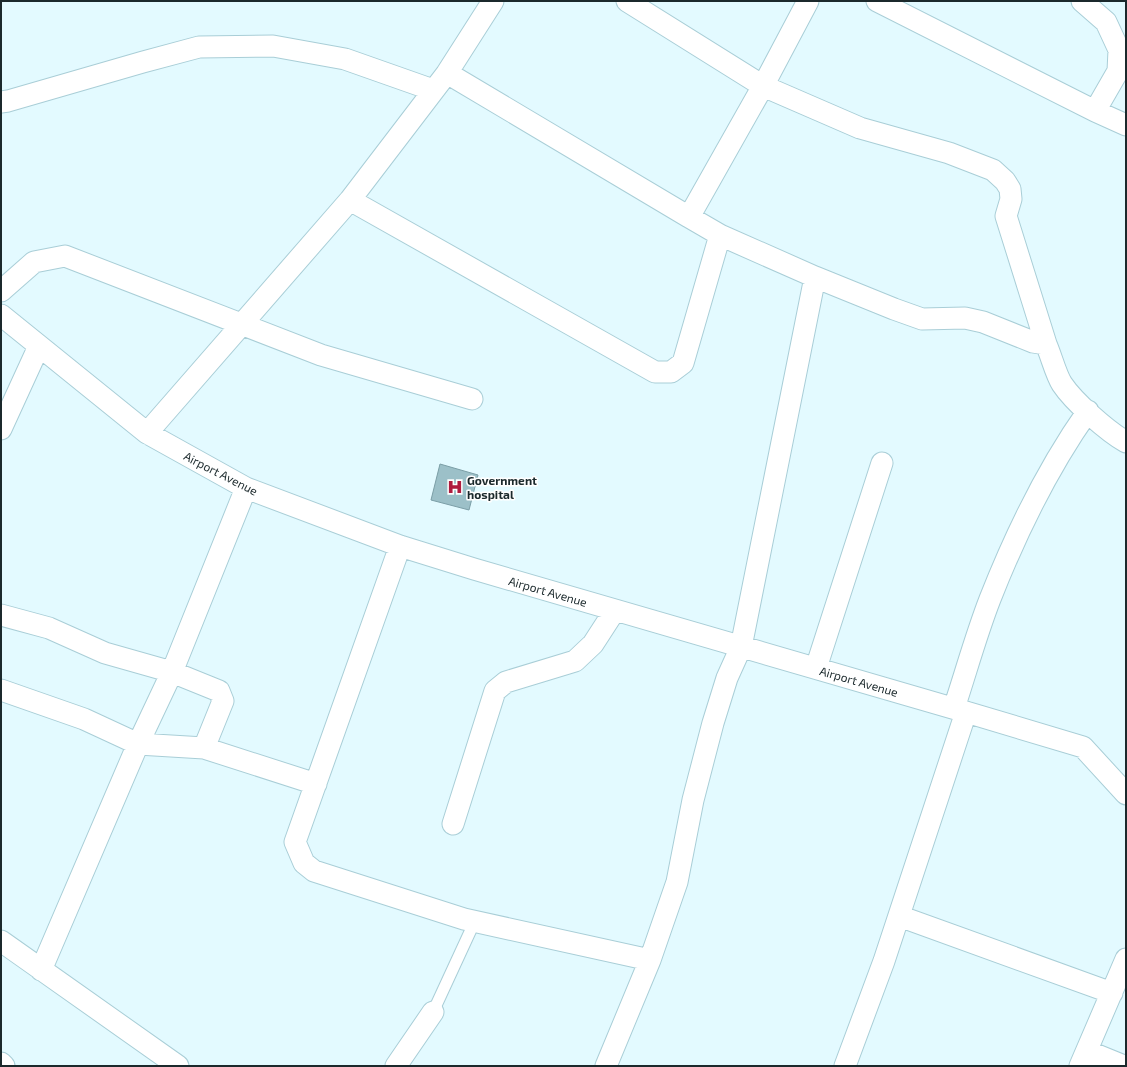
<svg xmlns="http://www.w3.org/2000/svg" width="1127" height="1067" viewBox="0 0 1127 1067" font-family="'Exo 2',sans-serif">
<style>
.building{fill:#9cc0c8;stroke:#7b9ea6}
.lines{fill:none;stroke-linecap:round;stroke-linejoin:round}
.service-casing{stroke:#a9ced7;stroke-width:13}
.minor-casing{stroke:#a9ced7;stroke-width:23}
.service{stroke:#fff;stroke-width:11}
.minor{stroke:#fff;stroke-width:21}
.labels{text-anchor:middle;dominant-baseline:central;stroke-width:3;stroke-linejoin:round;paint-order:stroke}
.street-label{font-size:12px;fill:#1b292c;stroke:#fff}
.poi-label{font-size:12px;font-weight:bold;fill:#1b292c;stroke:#fff;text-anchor:start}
</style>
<rect width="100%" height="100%" fill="#e3faff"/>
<path class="building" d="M440,464L478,475L469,510L431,500Z"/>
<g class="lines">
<defs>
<path id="service" d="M433,1012L475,921"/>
<path id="minor" d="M627,1L763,86L860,128L949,153L993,170L1005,181L1010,189L1011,199L1006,216L1046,344
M877,1L1095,111L1126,125
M1082,1L1106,22L1119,50L1118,71L1095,111
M447,73L493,1
M1,102L8,101L143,62L199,47L273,46L345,59L433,90
M350,200L655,372H671L683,363L720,235L689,217
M815,277L894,309L922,319L965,318L983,322L1033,342L1046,344C1051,355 1056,375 1062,384C1074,402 1107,431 1126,442
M1,291L34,262L65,256L321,355L472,399
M1,315L147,433L246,488L400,546L474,569L966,712L1083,747L1126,794
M1,429L39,346
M147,433L350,200L447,73L689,217L763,86L808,1
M400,546L295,842L304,863L314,871L464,919L650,960
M1,615L49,628L105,653L172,672L219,691L223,701L204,748
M816,668L882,463
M1,690L84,719L138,744L204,748L316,784
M954,708C966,672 976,635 990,599C1016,533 1047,469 1088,411
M453,824L495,691L506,682L575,661L593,644L615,610
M899,916L1112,993
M1,941L178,1066
M41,970L138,744L172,672L246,488
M1087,1051L1124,1066
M1,1063L4,1066
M396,1066L433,1012
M606,1066L650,960L677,882L693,800L713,723L727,678L741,647L815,277L720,235
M845,1066L884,961L966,712
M1080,1066L1126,959"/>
</defs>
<use href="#service" class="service-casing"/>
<use href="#minor" class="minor-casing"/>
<use href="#service" class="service"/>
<use href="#minor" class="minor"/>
</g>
<defs>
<symbol id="hospital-bare" viewBox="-9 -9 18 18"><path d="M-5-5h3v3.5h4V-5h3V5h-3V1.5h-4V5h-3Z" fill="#af1b3e" stroke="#fff" stroke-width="2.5" paint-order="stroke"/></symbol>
</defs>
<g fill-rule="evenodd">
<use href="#hospital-bare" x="444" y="476" width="22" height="22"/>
</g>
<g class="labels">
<g class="street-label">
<text transform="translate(221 473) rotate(27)">Airport Avenue</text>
<text transform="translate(548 591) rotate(16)">Airport Avenue</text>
<text transform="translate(859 681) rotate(16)">Airport Avenue</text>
</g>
<g class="poi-label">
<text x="467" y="480">Government<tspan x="467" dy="14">hospital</tspan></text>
</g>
</g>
<rect width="1127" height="1067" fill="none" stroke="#1b292c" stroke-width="4"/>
</svg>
